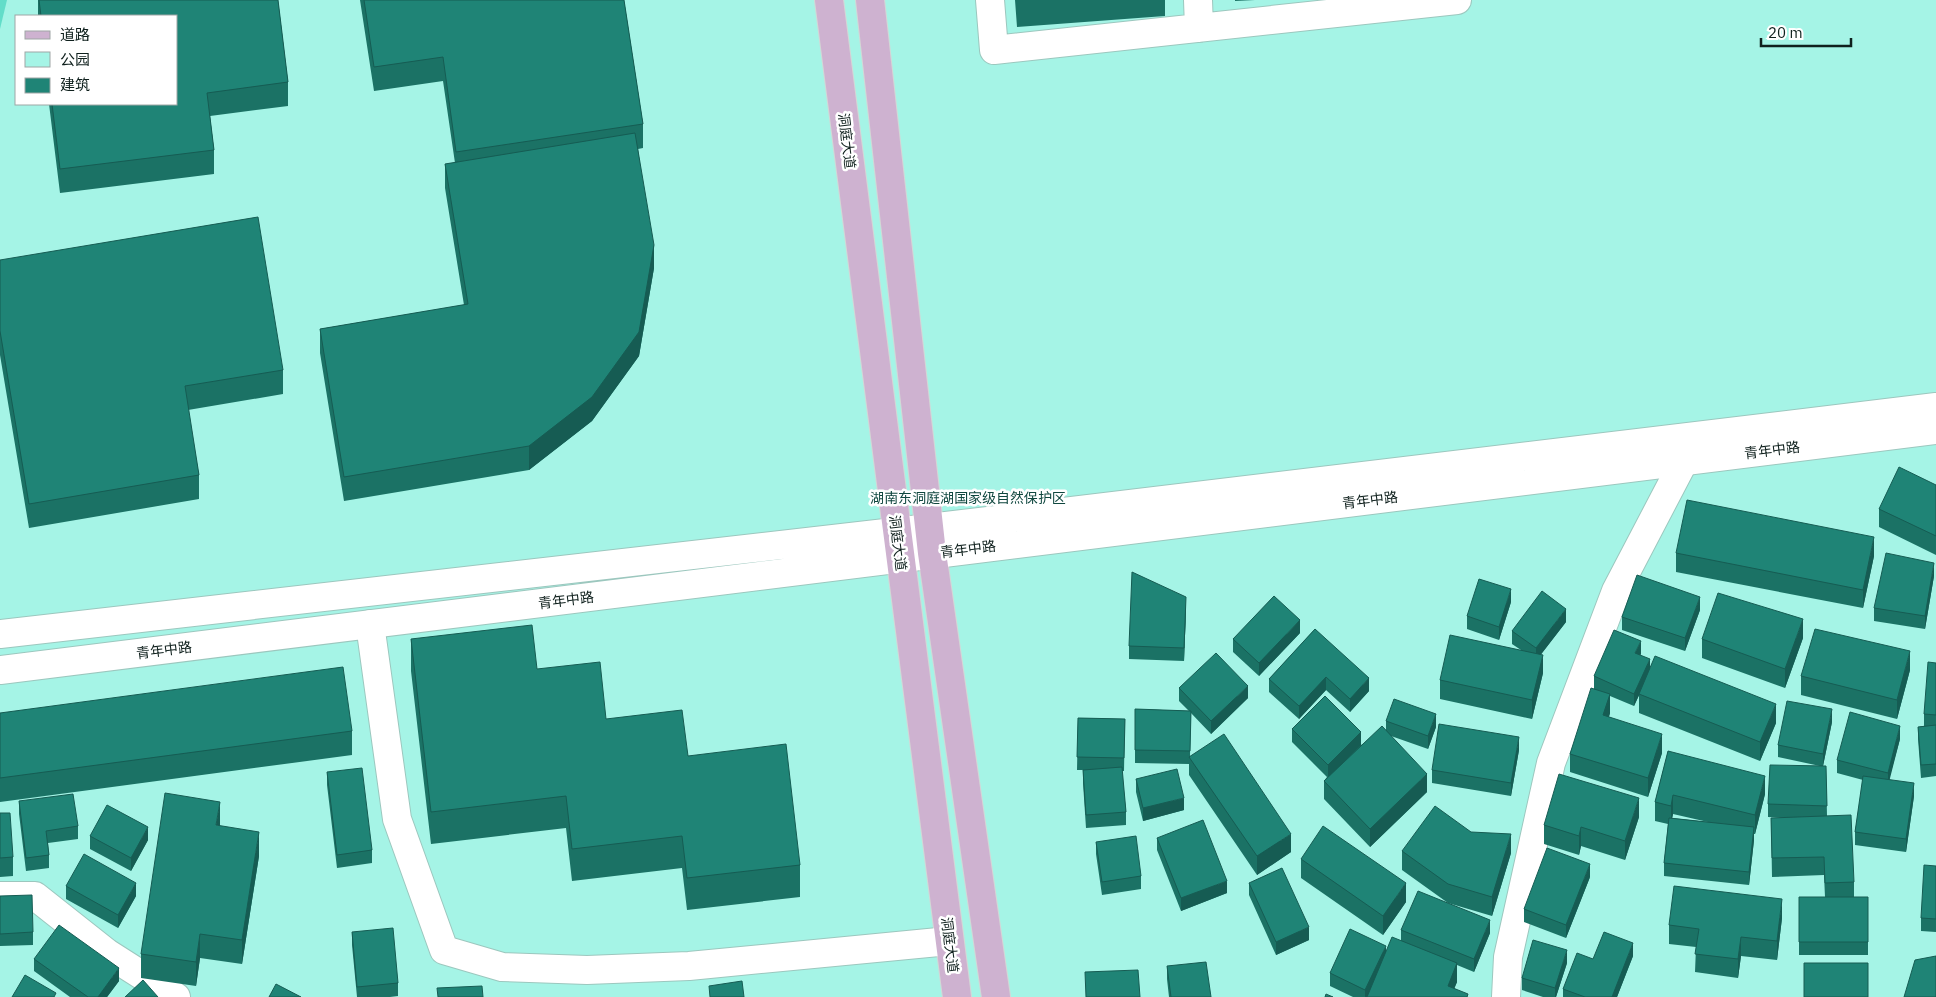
<svg xmlns="http://www.w3.org/2000/svg" width="1936" height="997" viewBox="0 0 1936 997" font-family="'IBM Plex Sans','Noto Sans SC',sans-serif">
<style>
.green{fill:#a5f4e6;fill-rule:evenodd}
.forest{fill:#62ddc9}
.lines{fill:none;stroke-linecap:round;stroke-linejoin:round}
.minor-casing{stroke:#9cc7be;stroke-width:30}
.secondary-casing{stroke:#9cc7be;stroke-width:30}
.primary-casing{stroke:#d4d7d6;stroke-width:30}
.minor{stroke:#fff;stroke-width:28}
.secondary{stroke:#fff;stroke-width:28}
.primary{stroke:#ceb2d0;stroke-width:28}
.wall{fill:#1b7265;fill-rule:evenodd}
.shaded-wall{fill:#165c53}
.building{fill:#1f8476;stroke:#165c53}
.labels{text-anchor:middle;dominant-baseline:central;stroke-width:5;stroke-linejoin:round;paint-order:stroke}
.street-label{font-size:14px;fill:#0f201d;stroke:#fff}
.park-label{font-size:14px;fill:#10473f;stroke:#fff}
</style>
<rect width="100%" height="100%" fill="#f4fdfb"/>
<path class="green" d="M0,0H1936V997H0ZM16,16H176V104H16Z"/>
<path class="forest" d="M0,0H7L0,29Z"/>
<g class="lines">
<defs>
<path id="minor" d="M990,0L994,50L1457,0
M1198,0L1199,28
M370,624L397,819L444,950L502,967L587,970L689,966L949,941
M0,896H35L107,953L176,997
M1506,997L1508,957L1551,763L1616,591L1684,461"/>
<path id="secondary" d="M0,634L929,528L1936,407
M0,670L1936,430"/>
<path id="primary" d="M829,0L957,997
M870,0L932,553L996,997"/>
</defs>
<use href="#minor" class="minor-casing"/>
<use href="#secondary" class="secondary-casing"/>
<use href="#primary" class="primary-casing"/>
<use href="#minor" class="minor"/>
<use href="#secondary" class="secondary"/>
<use href="#primary" class="primary"/>
</g>
<path class="wall" d="M38,0H278L288,82V106L210,116L214,150V174L60,193L49,104H176V16H38Z
M360,0H624L643,124V148L638,149L654,268L639,356L592,421L529,470L344,501L320,353V329L464,305L445,188V164L455,163L443,81L374,91Z
M1015,0H1165V16L1017,27Z
M1235,0H1255L1235,1Z
M0,260L283,370V394L188,410L199,475V499L29,528L0,355Z
M1936,485V555L1879,527V509Z
M1676,553L1874,556L1863,608L1676,572Z
M1934,576L1925,629L1874,621V608Z
M1511,602L1499,640L1467,629V616Z
M1186,610L1184,661L1129,659V646Z
M1700,610L1685,651L1622,630V617Z
M1566,622L1541,654L1543,673L1532,719L1440,699V680L1521,650L1512,644V631Z
M1315,629L1369,691L1350,712L1326,690L1299,719L1269,692V679Z
M1300,633L1259,676L1233,652V639Z
M1803,638L1785,688L1702,658V639Z
M411,639L537,669L606,719L688,756L800,865V897L687,910L682,868L572,881L566,828L431,844L411,671Z
M1641,654L1640,655L1650,669L1776,723L1760,761L1639,713V695L1634,706L1610,696V713L1609,717L1662,753L1648,797L1570,772V754L1594,689V676Z
M1936,663V776L1921,778L1918,739V727L1924,726V714Z
M1910,670L1897,719L1801,695V676Z
M1179,688L1248,698L1211,734L1191,713L1190,756L1291,852L1257,875L1189,775V764L1135,763V709L1189,711L1179,701Z
M0,713L352,731V755L0,802Z
M1078,718L1125,719L1124,771H1122L1126,812V825L1086,828L1083,783V770H1084H1077Z
M1386,721L1436,727L1428,749L1391,736L1427,792L1370,847L1324,799V781L1327,777L1292,742V729L1361,745L1386,730Z
M1832,722L1823,766H1826L1827,816L1854,882V897H1868V955H1799V897H1825L1824,875L1772,877L1771,818H1784L1768,817V804L1820,766L1778,757V745Z
M1900,739L1889,779L1914,796L1906,852L1855,845V832L1863,780L1837,773V760Z
M1519,750L1511,796L1432,783V770Z
M1668,751L1765,794L1755,834H1754V840L1749,885L1664,876V863L1668,824L1655,821V802ZM1673,814L1708,822L1672,818Z
M327,772L372,850V863L337,868L327,785Z
M1136,779L1184,810L1143,821L1136,792Z
M19,801L78,826V839L48,843L49,855V868L26,871L19,814Z
M0,813L13,857V876L0,877Z
M1639,817L1625,860L1581,846L1579,855L1544,844V825Z
M220,826L259,856L242,964L200,958L196,986L141,978V954Z
M1471,832L1511,853L1492,916L1448,903L1402,870V851Z
M90,836L148,840L131,871L90,849Z
M1157,838L1227,893L1181,911L1157,850Z
M1096,842L1141,876V889L1102,895L1096,854Z
M1301,859L1406,902L1383,935L1301,878Z
M1936,866V932L1921,931V918Z
M1590,877L1566,938L1524,922V909Z
M1249,883L1309,940L1276,955L1249,895Z
M66,886L136,896L118,928L66,899Z
M0,896L33,932V945L0,946Z
M1782,918L1777,960L1741,956L1738,978L1695,972L1696,947L1669,944V925Z
M1401,930L1490,933L1474,972L1457,965V982L1454,988L1468,997H1353L1330,986V973L1386,951L1401,941Z
M352,932L398,983V996L390,997H357L352,945Z
M1633,956L1617,997H1563V989L1593,959Z
M34,959L119,981L107,997H70L34,971Z
M1567,963L1556,997H1543L1522,990V978Z
M1167,966L1211,997H1169L1167,979Z"/>
<path class="shaded-wall" d="M654,245V268L639,356L592,421L529,470V446Z
M1874,537V556L1863,608V590Z
M1934,563V576L1925,629V616Z
M1511,589V602L1499,640V627Z
M1186,597V610L1184,661V648Z
M1700,597V610L1685,651V638Z
M1566,609V622L1536,661V648Z
M1803,619V638L1785,688V669Z
M1300,620V633L1259,676V663Z
M1641,641V654L1635,666V653Z
M1910,651V670L1897,719V700Z
M1543,655V673L1532,719V700Z
M1650,659V672L1634,706V694Z
M1326,677V690L1299,719V706Z
M1369,678V691L1350,712V699Z
M1248,686V698L1211,734V721Z
M1610,694V713L1603,734V715Z
M1776,704V723L1760,761V742Z
M1832,709V722L1823,766V754Z
M1436,714V727L1428,749V736Z
M1900,726V739L1888,786V773Z
M1361,732V745L1328,778V765Z
M1662,734V753L1648,797V778Z
M1519,737V750L1511,796V783Z
M1427,774V792L1370,847V829Z
M1765,776V794L1755,834V815Z
M1914,783V796L1906,852V839Z
M1673,795V814L1671,825V806Z
M1184,798V810L1143,821V808Z
M1639,798V817L1625,860V841Z
M220,802V826L216,825Z
M148,827V840L131,871V858Z
M1581,827V846L1579,855V836Z
M1754,827V840L1749,885V872Z
M259,832V856L242,964V940Z
M1291,834V852L1257,875V856Z
M1511,834V853L1492,916V897Z
M1590,864V877L1566,938V925Z
M1227,881V893L1181,911V898Z
M136,883V896L118,928V915Z
M1406,883V902L1383,935V916Z
M1782,899V918L1777,960V941Z
M1490,920V933L1474,972V959Z
M1309,927V940L1276,955V942Z
M200,934V958L196,986V962Z
M1741,937V956L1738,978V959Z
M1633,943V956L1617,997H1612Z
M1386,946V959L1368,997H1365V990Z
M1567,950V963L1556,997H1555V988Z
M1457,963V982L1451,997L1448,986Z
M119,968V981L107,997H98Z"/>
<path class="building" d="M39,0H278L288,82L207,93L214,150L60,169L52,104H176V16H41Z
M364,0H624L643,124L456,152L443,57L374,67Z
M635,133L654,245L639,332L592,397L529,446L344,477L320,329L468,304L445,164Z
M258,217L283,370L185,386L199,475L29,504L0,331V260Z
M1899,467L1936,485V536L1879,509Z
M1687,500L1874,537L1863,590L1676,553Z
M1886,553L1934,563L1925,616L1874,608Z
M1132,572L1186,597L1184,648L1129,646Z
M1637,575L1700,597L1685,638L1622,617Z
M1479,579L1511,589L1499,627L1467,616Z
M1542,591L1566,609L1536,648L1512,631Z
M1718,593L1803,619L1785,669L1702,639Z
M1274,596L1300,620L1259,663L1233,639Z
M532,625L537,669L600,662L606,719L682,710L688,756L786,744L800,865L687,878L682,836L572,849L566,796L431,812L411,639Z
M1315,629L1369,678L1350,699L1326,677L1299,706L1269,679Z
M1815,629L1910,651L1897,700L1801,676Z
M1614,630L1641,641L1635,653L1650,659L1634,694L1594,676Z
M1450,635L1543,655L1532,700L1440,680Z
M1216,653L1248,686L1211,721L1179,688Z
M1655,656L1776,704L1760,742L1639,694Z
M1928,662L1936,663V715L1924,714Z
M343,667L352,731L0,778V713Z
M1591,688L1610,694L1603,715L1662,734L1648,778L1570,754Z
M1325,696L1361,732L1328,765L1292,729Z
M1394,699L1436,714L1428,736L1386,721Z
M1787,701L1832,709L1823,754L1778,745Z
M1135,709L1191,711L1190,751L1135,750Z
M1850,712L1900,726L1888,773L1837,760Z
M1078,718L1125,719L1124,758L1077,757Z
M1439,724L1519,737L1511,783L1432,770Z
M1936,725V764L1921,765L1918,727Z
M1382,726L1427,774L1370,829L1324,781Z
M1224,734L1291,834L1257,856L1189,757Z
M1668,751L1765,776L1755,815L1673,795L1671,806L1655,802Z
M1770,765L1826,766L1827,806L1768,804Z
M1122,767L1126,812L1086,815L1083,770Z
M362,768L372,850L337,855L327,772Z
M1177,769L1184,798L1143,808L1136,779Z
M1559,774L1639,798L1625,841L1581,827L1579,836L1544,825Z
M1863,776L1914,783L1906,839L1855,832Z
M165,793L220,802L216,825L259,832L242,940L200,934L196,962L141,954Z
M73,794L78,826L46,831L49,855L26,858L19,801Z
M107,805L148,827L131,858L90,836Z
M1435,806L1471,832L1511,834L1492,897L1448,884L1402,851Z
M0,813H10L13,857L0,858Z
M1851,815L1854,882L1825,883L1824,857L1772,858L1771,818Z
M1669,818L1754,827L1749,872L1664,863Z
M1203,820L1227,881L1181,898L1157,838Z
M1323,826L1406,883L1383,916L1301,859Z
M1136,836L1141,876L1102,882L1096,842Z
M1547,848L1590,864L1566,925L1524,909Z
M84,854L136,883L118,915L66,886Z
M1924,865L1936,866V919L1921,918Z
M1282,868L1309,927L1276,942L1249,883Z
M1674,886L1782,899L1777,941L1741,937L1738,959L1695,954L1699,929L1669,925Z
M1418,891L1490,920L1474,959L1401,930Z
M32,895L33,932L0,934V896Z
M1799,897H1868V942H1799Z
M59,925L119,968L98,997H88L34,959Z
M393,928L398,983L357,987L352,932Z
M1350,929L1386,946L1365,990L1330,973Z
M1604,932L1633,943L1612,997H1585L1563,989L1577,953L1593,959Z
M1392,937L1457,963L1448,986L1468,994L1467,997H1367Z
M1533,940L1567,950L1555,988L1522,978Z
M1936,956V997H1904L1915,960Z
M1206,962L1211,997H1171L1167,966Z
M1804,963H1868V997H1804Z
M1138,970L1140,997H1086L1085,972Z
M25,975L56,993L54,997H12Z
M143,980L158,997H125Z
M742,981L744,997H710L709,986Z
M276,984L301,997H269Z
M482,986L483,997H438L437,988Z
M1326,994L1333,997H1325Z"/>
<g class="labels">
<g class="street-label">
<text transform="translate(847 141) rotate(83)">洞庭大道</text>
<text transform="translate(1772 450) rotate(-7)">青年中路</text>
<text transform="translate(1370 500) rotate(-7)">青年中路</text>
<text transform="translate(898 543) rotate(83)">洞庭大道</text>
<text transform="translate(968 549) rotate(-7)">青年中路</text>
<text transform="translate(566 600) rotate(-7)">青年中路</text>
<text transform="translate(164 650) rotate(-7)">青年中路</text>
<text transform="translate(950 945) rotate(83)">洞庭大道</text>
</g>
<g class="park-label">
<text x="968" y="498">湖南东洞庭湖国家级自然保护区</text>
</g>
</g>
<rect x="15" y="15" width="162" height="90" fill="#ffffff" stroke="#9fa6a5"/>
<rect x="25" y="31" width="25" height="8" fill="#ceb2d0" stroke="#9fa6a5"/>
<text x="60" y="40" font-size="15" fill="#0f201d">道路</text>
<rect x="25" y="52" width="25" height="15" fill="#a5f4e6" stroke="#9fa6a5"/>
<text x="60" y="65" font-size="15" fill="#0f201d">公园</text>
<rect x="25" y="78" width="25" height="15" fill="#1f8476" stroke="#9fa6a5"/>
<text x="60" y="90" font-size="15" fill="#0f201d">建筑</text>
<path d="M1761 38v8h90v-8" fill="none" stroke="#0f201d" stroke-width="2.5"/>
<text x="1768" y="38" font-size="15" fill="#0f201d" stroke="#ffffff" stroke-width="4" paint-order="stroke">20 m</text>
</svg>
